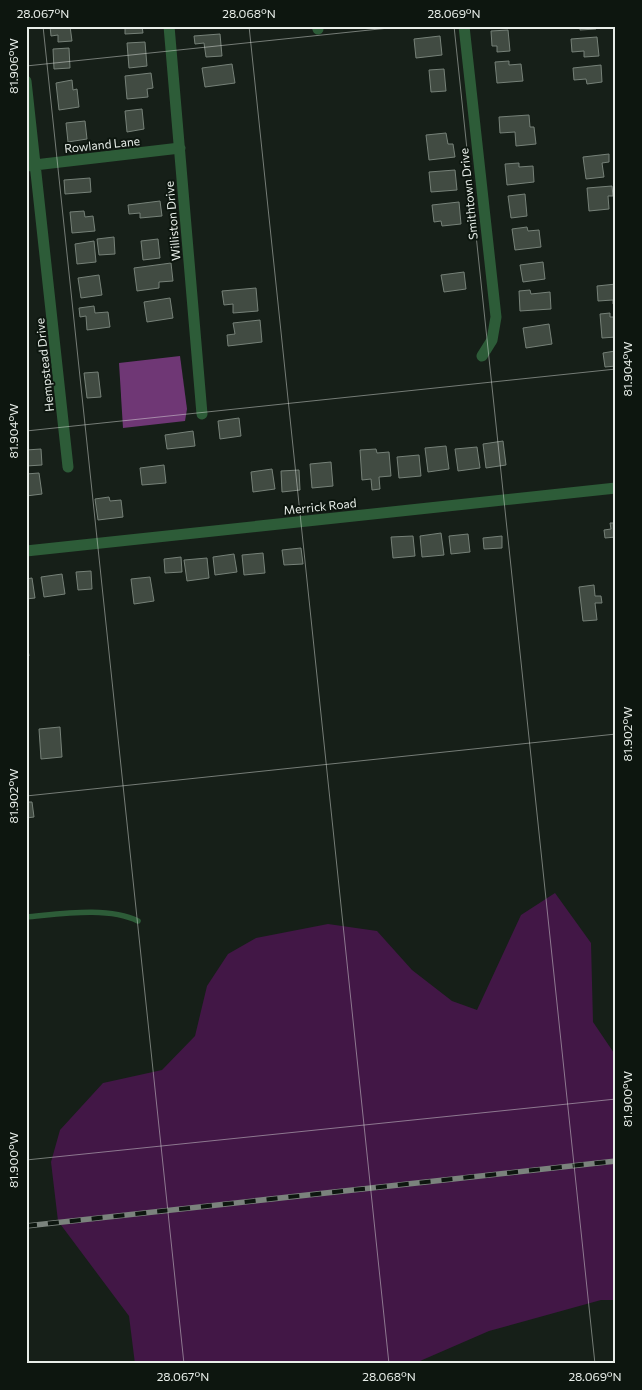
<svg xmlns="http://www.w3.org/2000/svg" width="642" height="1390" viewBox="0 0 642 1390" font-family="Commissioner,sans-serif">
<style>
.green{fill:#421746}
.water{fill:#6f3775}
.building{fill:#414b42;stroke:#768178}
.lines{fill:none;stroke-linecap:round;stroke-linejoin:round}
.service{stroke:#2d5c38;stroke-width:5.5}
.minor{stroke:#2d5c38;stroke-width:11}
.rail-casing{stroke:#7b837d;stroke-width:5.5}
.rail{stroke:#0d160f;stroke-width:4;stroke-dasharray:11;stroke-linecap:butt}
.ticks{fill:none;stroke:#e8eee9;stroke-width:1;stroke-opacity:0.45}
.labels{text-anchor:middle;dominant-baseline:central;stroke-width:4;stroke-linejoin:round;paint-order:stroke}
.street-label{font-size:12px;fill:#e8eee9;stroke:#0d160f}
.neatline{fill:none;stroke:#e8eee9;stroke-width:2}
.ticks-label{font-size:12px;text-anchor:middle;fill:#e8eee9}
</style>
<rect width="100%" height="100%" fill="#161f18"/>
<path class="green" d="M555,893L591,943L593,1022L616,1056V1300H601L489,1331L413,1364H135L129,1316L58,1221L51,1162L60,1130L103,1083L162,1070L195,1036L207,986L228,954L256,938L328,924L377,931L412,970L452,1001L477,1010L521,915Z"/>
<path class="water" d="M180,356L187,409L185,421L123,428L119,363Z"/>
<path class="building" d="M50,26H70L72,41L58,42V35L51,36Z
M125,26H142L143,33L125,34Z
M580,26H596V29L580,30Z
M508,30L510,51L497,52V46H492L491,31Z
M220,34L222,56L206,57L204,43L195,44L194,36Z
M440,36L442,55L416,58L414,39Z
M597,37L599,56L584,57V51L572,52L571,39Z
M145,42L147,66L129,68L127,43Z
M69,48L70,68L54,69L53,49Z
M509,61V65L521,64L523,81L497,83L495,62Z
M232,64L235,83L205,87L202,68Z
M601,65L602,82L587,84L586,79L574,80L573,68Z
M444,69L446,91L431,92L429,70Z
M151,73L153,88L147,89L148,97L127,99L125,76Z
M72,80L73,90L77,89L79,107L59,110L56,83Z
M142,109L144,129L127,132L125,111Z
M529,115L530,127H534L536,144L516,146L515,132L500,133L499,117Z
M85,121L87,139L68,142L66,123Z
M446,133L448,144H453L455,157L429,160L426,135Z
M609,154V162L602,163L604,177L586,179L583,157Z
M519,163V167L533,166L534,182L507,185L505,164Z
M455,170L457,190L431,192L429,172Z
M90,178L91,192L65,194L64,180Z
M612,186L613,196H608L609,209L589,211L587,188Z
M525,194L527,216L511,218L508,196Z
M160,201L162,216L140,218V213L129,214L128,205Z
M459,202L461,224L442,226L441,221L434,222L432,205Z
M84,211L85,217L93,216L95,231L72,233L70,212Z
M527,227L528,231L539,230L541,247L515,250L512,229Z
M114,237L115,254L99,255L97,239Z
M158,239L160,258L143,260L141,241Z
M94,241L96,262L77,264L75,244Z
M543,262L545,279L523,282L520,265Z
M171,263L173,281L159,282V288L137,291L134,268Z
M464,272L466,289L444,292L441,275Z
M99,275L102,295L81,298L78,278Z
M616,284V304H613V300L598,301L597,286Z
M256,288L258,311L233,313V304L224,305L222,291Z
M530,290L531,294L550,292L551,309L520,311L519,291Z
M170,298L173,318L147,322L144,302Z
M94,306L95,313L108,312L110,327L87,330L86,316L80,317L79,308Z
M610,313V317H616V337L602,338L600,314Z
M260,320L262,342L228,346L227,335L235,334L233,323Z
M549,324L552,344L526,348L523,328Z
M614,347H616V366L605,367L603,353L615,351Z
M98,372L101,397L87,398L84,373Z
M239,418L241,436L220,439L218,421Z
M193,431L195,446L167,449L165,435Z
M503,441L506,465L486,468L483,444Z
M446,446L449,469L428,472L425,448Z
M477,447L480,468L458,471L455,449Z
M41,449L42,465L26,466V450Z
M376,449L377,453L389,452L391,476L379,477L380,489L372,490L371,479L362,480L360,450Z
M419,455L421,476L399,478L397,457Z
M331,462L333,486L312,488L310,464Z
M164,465L166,483L142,485L140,468Z
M272,469L275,489L253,492L251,472Z
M299,470L300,490L282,492L281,471Z
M39,473L42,494L26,496V474Z
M109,497L110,501L121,500L123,517L98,520L95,499Z
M610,523H616V537L605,538L604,530L611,529Z
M441,533L444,555L422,557L420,536Z
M468,534L470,552L451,554L449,536Z
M413,536L415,556L393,558L391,537Z
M502,536V548L484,549L483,538Z
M301,548L303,564L284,565L282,550Z
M263,553L265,573L244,575L242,555Z
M234,554L237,572L215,575L213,557Z
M181,557L182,572L165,573L164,559Z
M207,558L209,578L187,581L184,560Z
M91,571L92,589L78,590L76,572Z
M62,574L65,594L44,597L41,577Z
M150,577L154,601L134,604L131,579Z
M32,578L35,598L26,599V579Z
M594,585L595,596H601L602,603H595L597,620L583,621L579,587Z
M26,636L29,656L26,657Z
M60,727L62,757L41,759L39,729Z
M26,802H32L34,817L26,818Z"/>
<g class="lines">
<path class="service" d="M26,917C60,914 108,906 138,921"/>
<path class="minor" d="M169,26L202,414
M317,26L318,29
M464,26L496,317L492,340L482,356
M26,81L68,467
M26,166L180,148
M26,551L616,488"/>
<defs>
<path id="rail" d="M26,1226L616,1161"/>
</defs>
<use href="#rail" class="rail-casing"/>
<use href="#rail" class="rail"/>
</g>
<path class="ticks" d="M43,26L184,1364M249,26L389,1364M454,26L595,1364M26,66L408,26M26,431L616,369M26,796L616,734M26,1160L616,1099"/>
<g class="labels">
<g class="street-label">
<text transform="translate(102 144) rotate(-6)">Rowland Lane</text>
<text transform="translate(468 194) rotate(-96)">Smithtown Drive</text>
<text transform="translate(172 221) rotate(-95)">Williston Drive</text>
<text transform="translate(44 365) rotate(-96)">Hempstead Drive</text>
<text transform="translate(320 506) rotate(-6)">Merrick Road</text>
</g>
</g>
<rect width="642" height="1390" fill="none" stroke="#0d160f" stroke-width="55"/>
<rect x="28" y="28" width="586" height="1334" class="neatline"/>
<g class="ticks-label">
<text x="43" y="18">28.067°N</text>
<text x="249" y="18">28.068°N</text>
<text x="454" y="18">28.069°N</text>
<text transform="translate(14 66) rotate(-90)" y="4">81.906°W</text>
<text transform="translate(628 369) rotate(-90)" y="4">81.904°W</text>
<text transform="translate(14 431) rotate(-90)" y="4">81.904°W</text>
<text transform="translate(628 734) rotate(-90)" y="4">81.902°W</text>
<text transform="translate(14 796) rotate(-90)" y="4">81.902°W</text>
<text transform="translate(628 1099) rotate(-90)" y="4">81.900°W</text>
<text transform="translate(14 1160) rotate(-90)" y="4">81.900°W</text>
<text x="183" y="1381">28.067°N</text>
<text x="389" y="1381">28.068°N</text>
<text x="595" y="1381">28.069°N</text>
</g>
</svg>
